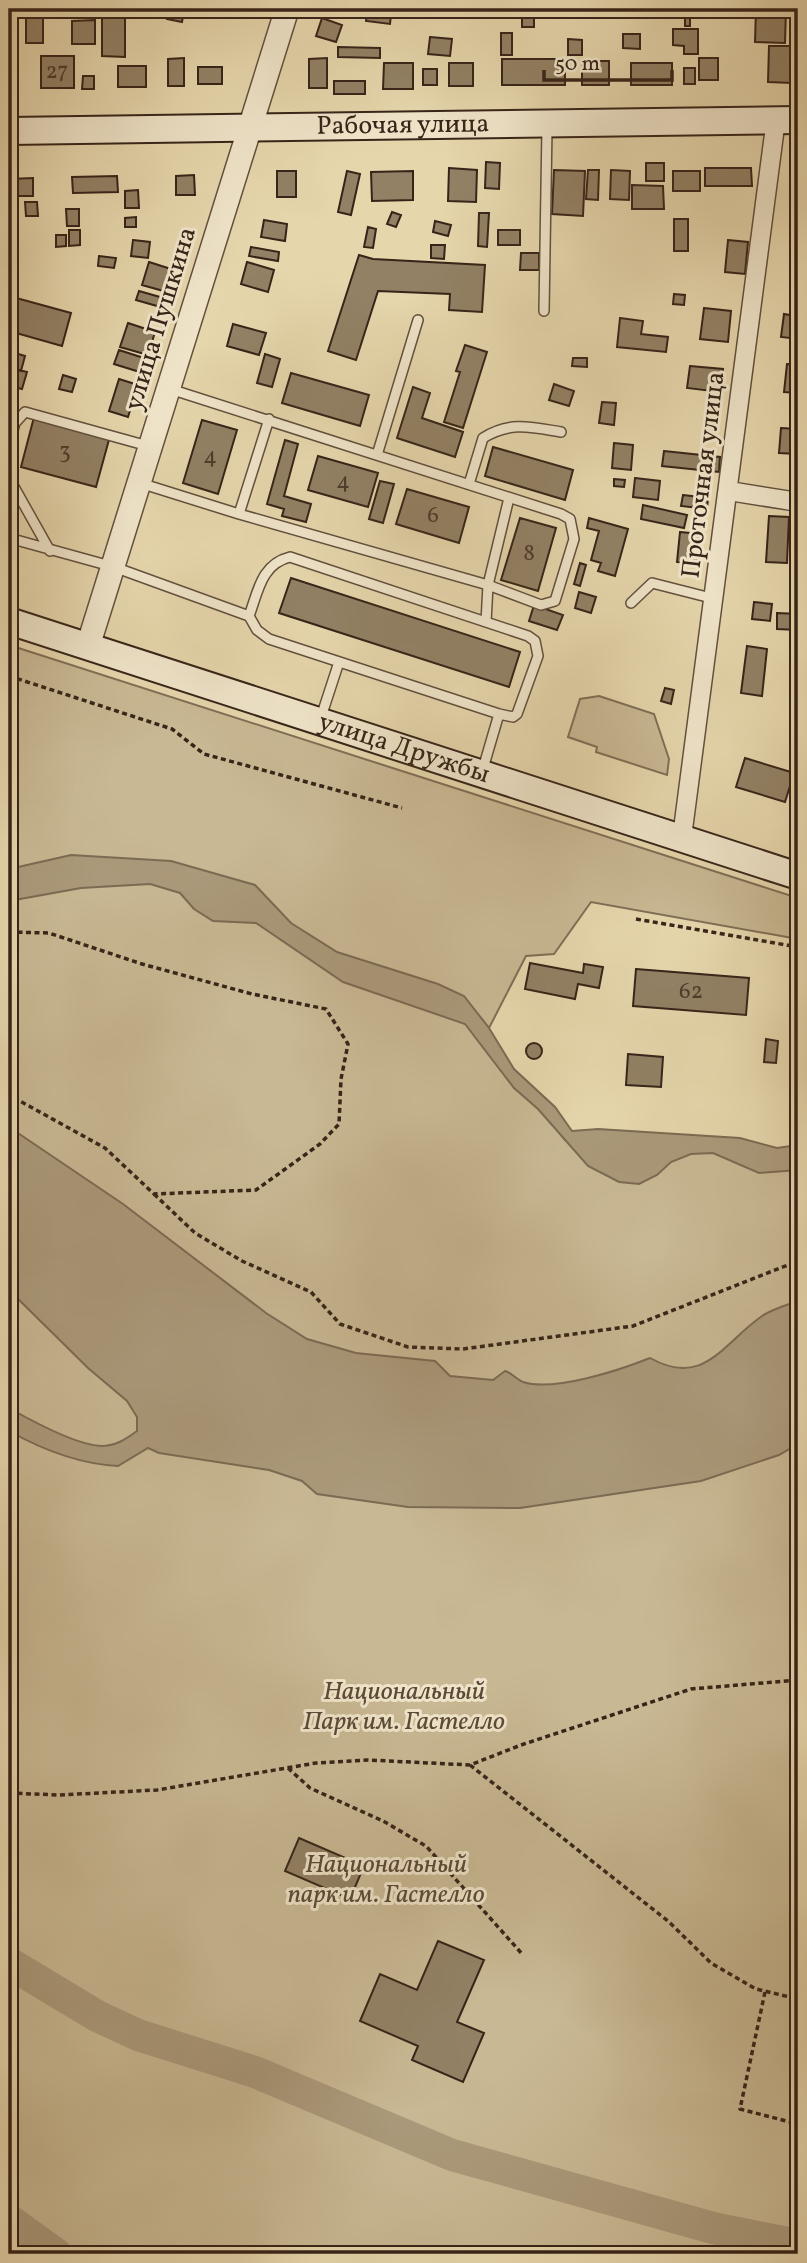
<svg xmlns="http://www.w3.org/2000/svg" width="807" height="2263" viewBox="0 0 807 2263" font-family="Vollkorn,serif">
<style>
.green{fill:#c8b893;stroke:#806e56;stroke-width:2}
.water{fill:#aa997a;stroke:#7c6a53;stroke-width:2}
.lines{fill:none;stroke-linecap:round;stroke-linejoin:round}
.river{stroke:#aa997a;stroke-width:32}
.building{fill:#928165;stroke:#372419;stroke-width:2}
.service-casing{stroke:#63503e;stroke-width:12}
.minor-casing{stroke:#63503e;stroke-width:21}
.tertiary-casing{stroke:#63503e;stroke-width:26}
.secondary-casing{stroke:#372419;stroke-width:30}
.path{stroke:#372419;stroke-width:3.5;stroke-dasharray:5 3.5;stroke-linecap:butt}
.service{stroke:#efe4c9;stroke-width:9}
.minor{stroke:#efe4c9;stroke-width:18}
.tertiary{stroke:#efe4c9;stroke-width:23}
.secondary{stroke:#efe4c9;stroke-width:26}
.labels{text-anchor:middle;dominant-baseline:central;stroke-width:6;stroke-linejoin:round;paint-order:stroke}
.number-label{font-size:23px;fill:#4e3b2c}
.street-label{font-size:26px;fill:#372419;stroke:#efe4c9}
.park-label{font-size:26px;font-style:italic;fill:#5b4938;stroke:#efe4c9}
</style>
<rect width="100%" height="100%" fill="#e6d6ac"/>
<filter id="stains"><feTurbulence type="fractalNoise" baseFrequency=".00286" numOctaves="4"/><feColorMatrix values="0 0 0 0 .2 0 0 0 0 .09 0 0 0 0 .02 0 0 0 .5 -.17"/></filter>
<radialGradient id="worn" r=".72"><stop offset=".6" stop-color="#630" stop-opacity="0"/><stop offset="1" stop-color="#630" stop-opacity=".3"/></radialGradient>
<path class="green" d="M9,645L798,898V939L591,902L554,954L526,956L489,1028L481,1018L477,1027L565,1140L798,1159V2254H9Z
M599,696L654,714L669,759L667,775L596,752L597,747L568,737L580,699Z"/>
<path class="water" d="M71,855L171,861L255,885L291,923L337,952L438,984L464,996L489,1028L514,1069L555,1107L572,1131L598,1129L740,1138L777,1148L798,1145V1170L759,1173L713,1153L691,1154L671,1162L657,1175L639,1184L619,1182L588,1166L538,1109L514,1088L465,1024L343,982L256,923L213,921L194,909L180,893L150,884L81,888L9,901V869Z
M9,1127L123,1204L266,1313L307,1339L356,1353L435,1361L450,1376L493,1380L505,1371C512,1373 516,1379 523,1382C554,1392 620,1370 650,1358C704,1388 722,1344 762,1316C772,1309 787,1305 798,1301V1444L779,1455L701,1481L520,1508L408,1507L317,1494L302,1481L269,1470L159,1453L148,1448L118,1466C78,1464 43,1450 9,1431V1408C32,1421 76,1445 101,1446C116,1446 126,1439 137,1431V1417L127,1401L88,1368L9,1290Z"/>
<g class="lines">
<path class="river" d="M9,1963L97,2016L138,2035L255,2072L452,2155L713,2228L798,2245
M9,2220L56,2254"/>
</g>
<path class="building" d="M170,9L184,11L182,22L167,19Z
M224,9H246L242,18L223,12Z
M580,9H615V14H579Z
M756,9H786L785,43L755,42Z
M685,10H690V26H685Z
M26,13H43V43H26Z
M367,13L391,15L390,24L366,21Z
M102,14H125V57L102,56Z
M322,18L342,25L336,42L316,36Z
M522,18H534V27H522Z
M95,20V44H72V21Z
M673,29H698V54H684V46L673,45Z
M501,33H512V55H501Z
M623,34H640V49L623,48Z
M430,37L452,39L450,56L428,54Z
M568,39L582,40V55H568Z
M769,46H793L792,83L768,82Z
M338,47L380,48V58L338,57Z
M41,56H74V88H41Z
M184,58V86H168V59Z
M327,58V88H309V59Z
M699,58H718V80H699Z
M502,59H565V85H502Z
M582,61H609V85H582Z
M384,63H413V89H383Z
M449,63H473V86H449Z
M631,63H672V85H631Z
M118,66H146V87H118Z
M198,67H222V84H198Z
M684,68H695V84H684Z
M9,69H18V89H9Z
M423,69H437V85H423Z
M83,76H94V89H82Z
M334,81H365V94H334Z
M486,162L500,163L499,189L485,188Z
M646,163H664V181H646Z
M449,168L477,170L476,202L448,201Z
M705,168H751L752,186H705Z
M554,170L585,171L583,216L552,214Z
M588,170H599L598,200L586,199Z
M611,170L630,171L629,200L610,199Z
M277,171H296V197H277Z
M347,171L360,174L351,215L338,212Z
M413,171V200L372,201L371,172Z
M673,171H700V191H673Z
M194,175L195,195H176V176Z
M117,176L118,192L73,193L72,177Z
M33,178V196H10V179Z
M632,185L663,186L664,209H632Z
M138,190L139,208H125V191Z
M25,202H37L38,216H26Z
M66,209H79V226H67Z
M392,212L401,215L396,227L387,224Z
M479,213H489L487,247L478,246Z
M136,217V227H125V218Z
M674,219H688V251H674Z
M264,220L287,224L285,241L261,237Z
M435,221L451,225L448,236L433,232Z
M368,227L376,229L373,248L364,247Z
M69,230H80V245L69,246Z
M498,230H520V245H498Z
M56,235H66V246L56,247Z
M133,240L150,242L148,258L131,256Z
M728,240L748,242L745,274L725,272Z
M431,245H445L444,259L431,258Z
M251,247L279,252L278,261L249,256Z
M521,253H539V270H520Z
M359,255L373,259L485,265L482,312L449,310L450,294L378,291L356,360L328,351Z
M99,256L116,258L114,268L98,266Z
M149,262L174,270L167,292L142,285Z
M247,262L274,270L268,292L241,284Z
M798,289V339L781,337L784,314L795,316Z
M139,291L167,299L164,308L136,300Z
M674,294L685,295L684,305L673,304Z
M9,296L71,313L62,346L9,331Z
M704,308L731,311L728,342L700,339Z
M620,318L643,321L641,334L668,337L666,352L617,347Z
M128,323L155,332L148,355L120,347Z
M233,324L266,333L259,355L227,346Z
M465,345L487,352L463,428L444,422L460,372L456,371Z
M119,350L150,360L146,374L114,364Z
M15,353L25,356L21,371L11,368Z
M265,354L280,359L272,387L257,383Z
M573,358H587V367L572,366Z
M787,364L798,365V393L784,392Z
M690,366L723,369L720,392L687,388Z
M11,368L27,372L22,389L9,386Z
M291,373L369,395L360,426L282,403Z
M63,375L76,379L72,392L59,389Z
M119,379L138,385L128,417L109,411Z
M554,384L574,391L569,406L549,400Z
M413,387L430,393L422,418L463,432L455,457L397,438Z
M602,402L616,403L614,425L599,423Z
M34,417L110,436L96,487L21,467Z
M202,420L237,430L218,494L183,483Z
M781,428L798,429L797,454L779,453Z
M285,440L298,444L284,496L311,504L306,522L282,516L284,509L267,504Z
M614,443L633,445L631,470L612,468Z
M493,447L573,470L565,500L485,476Z
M664,451L720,457L719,472L662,466Z
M318,456L378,473L368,507L308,490Z
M635,478L660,481L658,500L633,497Z
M614,479L625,480L624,487L614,486Z
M380,481L394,484L383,523L369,519Z
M407,489L469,507L459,543L396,524Z
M683,495L708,498L707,509L681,506Z
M643,505L687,515L684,528L641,519Z
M769,516L789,517L787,563L766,562Z
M520,518L556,528L538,591L501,580Z
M589,518L628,529L615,576L598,571L601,563L591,560L599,531L587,528Z
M680,532L700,534L697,565L677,562Z
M580,563L586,565L580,586L574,584Z
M291,578L520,652L509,687L279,613Z
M579,592L596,597L591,613L575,608Z
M754,602L772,604L770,621L752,619Z
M534,605L563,615L557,630L529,621Z
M777,613L798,614V630L777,629Z
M747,646L767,649L762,696L741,693Z
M665,688L674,690L671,704L661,701Z
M745,758L794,773L785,802L736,787Z
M530,963L583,973L584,964L603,967L599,988L578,984L575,999L525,989Z
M636,969L749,978L746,1015L633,1006Z
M794,981H798V1016L791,1015Z
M766,1039L778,1041L776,1063L764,1062Z
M526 1051a8 8 0 1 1 16 0a8 8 0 1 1-16 0Z
M628,1054L663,1057L661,1087L626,1085Z
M299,1838L364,1866L350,1899L285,1871Z
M438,1941L484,1960L457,2022L484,2033L463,2082L412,2060L418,2046L360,2021L380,1974L417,1990Z"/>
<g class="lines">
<defs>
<path id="service" d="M544,311L547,128
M170,389L561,514L570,519L574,539L555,601L541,605L488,585L239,514L269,419
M9,445L15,423L25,412L148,446
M377,455L418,320
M9,478L50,551
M140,483L239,514
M469,484L483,438C510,421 531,427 561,432
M9,538L114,567L249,616
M290,557L528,636L535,641L538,656L517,714L513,717L499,714L269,639L257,630L249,616C258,592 261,564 290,557Z
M631,603L652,583L715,599
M486,622L488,585L509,498
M321,717L339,662
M482,772L499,714"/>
<path id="minor" d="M729,491L798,502
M682,837L776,119"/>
<path id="tertiary" d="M88,646L287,9"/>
<g id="secondary">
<path id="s1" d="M9,131L798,120"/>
<path id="s2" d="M9,621L798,876"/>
</g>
</defs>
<use href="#service" class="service-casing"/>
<use href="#minor" class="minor-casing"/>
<use href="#tertiary" class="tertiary-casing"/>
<use href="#secondary" class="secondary-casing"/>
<path class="path" d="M9,676L172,729L204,754L402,808
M636,919L798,947
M9,932L49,933L142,964L252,994L326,1009L348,1044L341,1079L339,1124L320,1144L256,1190L154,1194L105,1148L9,1095
M154,1194L195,1233L242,1261L311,1292L340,1324L408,1347L463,1349L633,1326L798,1261
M470,1765L668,1921L711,1963L756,1989L798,1999
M288,1768L310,1788L383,1821L426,1846L523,1955
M9,1793L59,1795L157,1790L316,1763L368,1760L470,1765L521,1745L691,1689L798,1680
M765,1992L740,2109L798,2124"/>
<use href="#service" class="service"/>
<use href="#minor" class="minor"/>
<use href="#tertiary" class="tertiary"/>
<use href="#secondary" class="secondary"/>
</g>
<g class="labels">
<g class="number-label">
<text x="57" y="72">27</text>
<text x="65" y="452">3</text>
<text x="210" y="457">4</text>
<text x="343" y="482">4</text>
<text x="433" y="516">6</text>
<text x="529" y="554">8</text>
<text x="691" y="992">62</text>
</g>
<g class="street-label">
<text stroke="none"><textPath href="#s1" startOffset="394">Рабочая улица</textPath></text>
<text transform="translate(161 319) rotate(-73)">улица Пушкина</text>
<text transform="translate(704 475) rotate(-83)">Проточная улица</text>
<text stroke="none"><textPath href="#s2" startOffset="415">улица Дружбы</textPath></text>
</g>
<g class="park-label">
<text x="404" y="1692">Национальный<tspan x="404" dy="30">Парк им. Гастелло</tspan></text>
<text x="386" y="1865">Национальный<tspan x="386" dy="30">парк им. Гастелло</tspan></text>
</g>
</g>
<rect width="807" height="2263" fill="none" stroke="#e6d6ac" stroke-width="35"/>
<rect x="10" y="10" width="786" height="2242" fill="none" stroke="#372419" stroke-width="3.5"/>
<rect x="18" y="18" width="772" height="2228" fill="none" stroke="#372419" stroke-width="2"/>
<path d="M544 70v10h128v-10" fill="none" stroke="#372419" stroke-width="3.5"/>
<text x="555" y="70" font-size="21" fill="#372419" stroke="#efe4c9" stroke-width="5" paint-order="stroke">50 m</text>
<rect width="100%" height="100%" filter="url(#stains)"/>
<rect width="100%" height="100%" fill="url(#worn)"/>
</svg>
